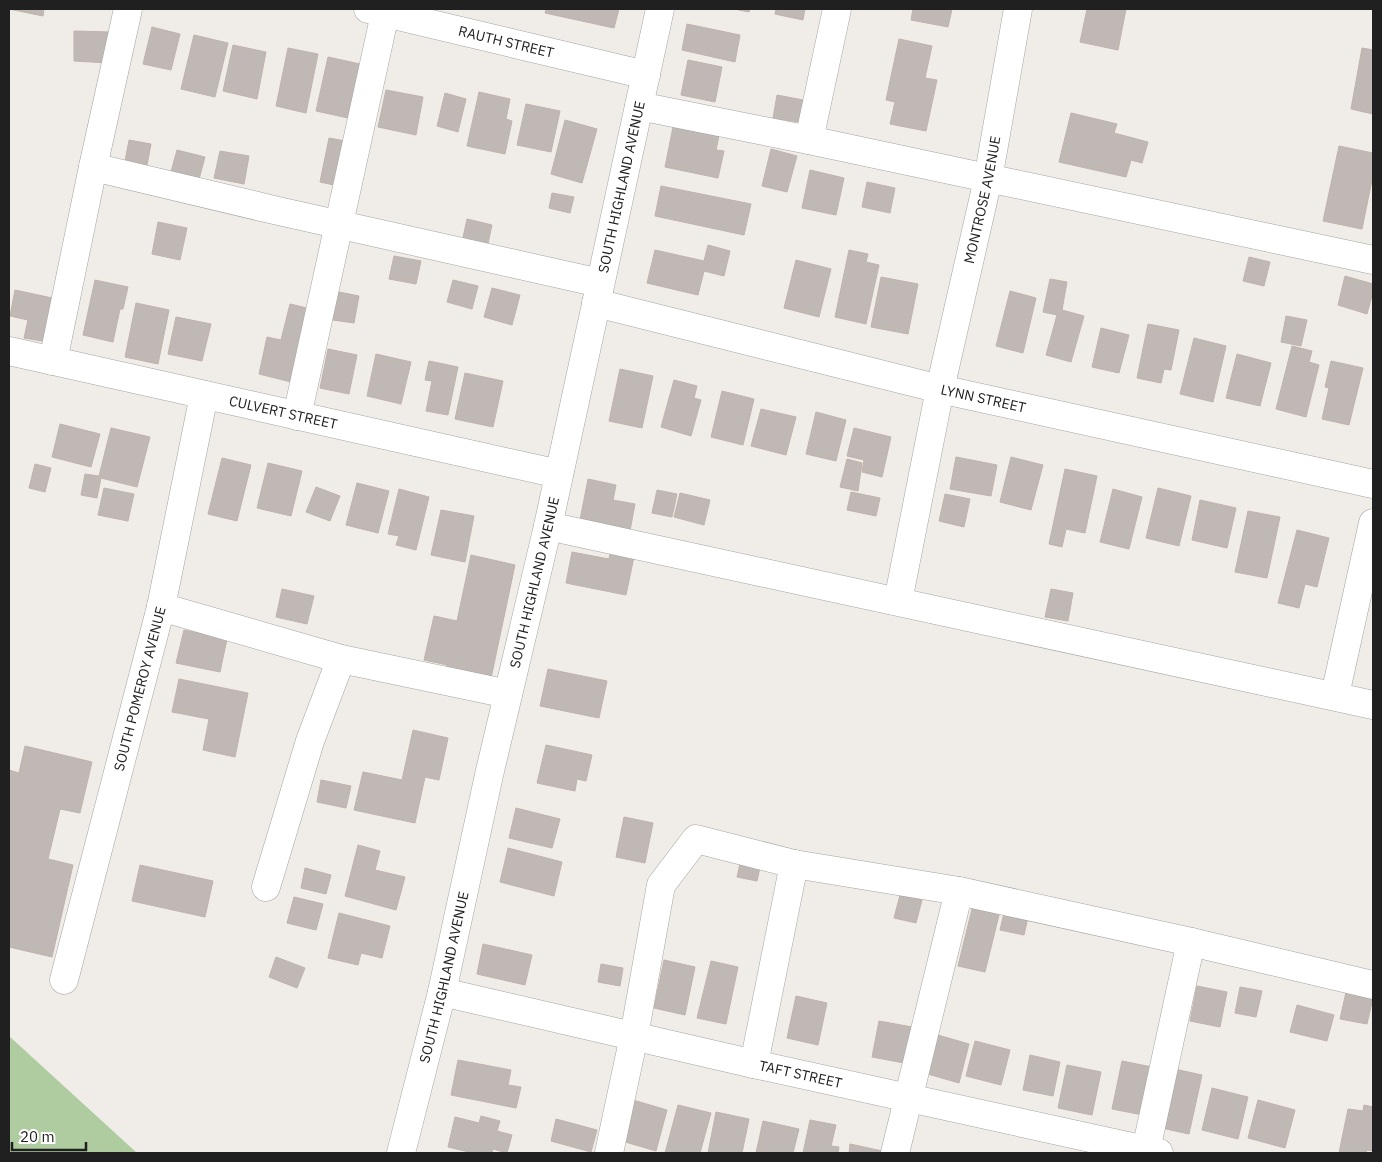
<svg xmlns="http://www.w3.org/2000/svg" width="1382" height="1162" viewBox="0 0 1382 1162" font-family="'IBM Plex Sans',sans-serif">
<style>
.forest{fill:#aecc9f}
.building{fill:#c0b8b4;stroke:#c0b3aa}
.lines{fill:none;stroke-linecap:round;stroke-linejoin:round}
.minor-casing{stroke:#a4a4a4;stroke-width:29}
.minor{stroke:#fff;stroke-width:28}
.labels{text-anchor:middle;dominant-baseline:central;stroke-width:4;stroke-linejoin:round;paint-order:stroke}
.street-label{font-size:14px;fill:#202020;stroke:#fff}
</style>
<rect width="100%" height="100%" fill="#f0ece7"/>
<path class="forest" d="M9,1036L137,1153H9Z"/>
<path class="building" d="M9,9H44L43,16Z
M546,9H619L614,28L545,13Z
M734,9H750L749,12Z
M776,9H805L803,20L775,14Z
M913,9H952L948,27L911,20Z
M1087,9H1126L1118,50L1080,42Z
M687,24L740,35L735,62L682,50Z
M152,27L180,34L171,70L143,64Z
M74,31L111,32L110,63L74,61Z
M194,35L228,43L215,97L181,89Z
M899,39L932,46L925,78L937,80L926,131L890,124L895,102L886,100Z
M233,45L266,52L257,99L223,91Z
M288,48L318,54L306,113L276,106Z
M1362,48L1373,50V114L1351,109Z
M328,57L360,64L348,118L316,111Z
M688,60L722,67L715,102L681,95Z
M386,90L423,97L416,135L378,127Z
M479,92L510,99L506,119L512,121L505,154L467,146Z
M445,93L466,99L458,132L437,126Z
M777,95L803,100L799,122L773,118Z
M526,104L560,111L551,152L517,145Z
M1071,113L1117,124L1114,133L1148,142L1142,163L1131,160L1126,177L1059,162Z
M565,120L597,129L582,183L551,174Z
M673,127L719,136L716,150L724,151L718,178L665,167Z
M329,138L351,142L343,187L320,182Z
M129,140L151,144L147,165L125,161Z
M1339,146L1373,153V175L1362,229L1323,221Z
M771,149L797,156L787,192L762,186Z
M177,150L205,157L197,187L169,179Z
M220,151L249,156L244,184L214,178Z
M810,170L844,178L836,215L802,208Z
M867,182L895,188L890,213L862,207Z
M661,186L751,204L744,235L655,216Z
M552,193L574,197L570,213L549,208Z
M467,219L492,225L487,248L462,242Z
M158,222L187,228L180,260L152,254Z
M708,245L730,251L724,276L704,271L698,295L647,283L655,250L704,261Z
M849,250L868,254L866,262L879,265L866,324L835,317Z
M394,256L421,261L416,284L389,279Z
M1249,257L1270,262L1264,286L1243,281Z
M796,260L831,269L819,317L784,308Z
M1345,276L1373,284V292L1367,314L1338,305Z
M881,277L918,284L908,334L871,327Z
M1050,279L1067,282L1062,310L1084,316L1071,362L1046,355L1057,315L1043,312Z
M95,280L128,287L123,309H120L113,342L83,335Z
M453,280L478,286L472,309L447,302Z
M492,288L520,295L512,325L484,317Z
M15,290L57,299L48,342L24,338L28,320L10,316Z
M1010,291L1036,298L1023,353L996,346Z
M339,292L359,296L354,323L333,320Z
M136,303L169,310L158,364L125,357Z
M290,304L315,310L291,382L259,374L267,337L281,340Z
M1286,316L1307,320L1301,346L1281,342Z
M176,317L211,324L202,361L168,354Z
M1148,324L1179,330L1171,370L1164,369L1161,383L1137,378Z
M1101,328L1129,335L1119,373L1092,367Z
M1194,338L1226,346L1213,402L1180,394Z
M1292,346L1312,351L1309,362L1319,365L1306,417L1276,409Z
M328,349L357,355L349,394L320,388Z
M376,354L411,362L401,404L367,396Z
M1237,354L1271,363L1260,406L1226,398Z
M429,361L458,367L448,415L426,411L432,381L425,380Z
M1331,361L1363,368L1349,425L1322,419L1329,388L1325,387Z
M620,369L653,376L642,428L609,421Z
M465,373L503,381L493,427L455,419Z
M674,380L697,386L694,398L701,400L691,436L661,427Z
M722,391L754,399L743,445L711,437Z
M761,409L796,417L786,455L751,446Z
M816,412L846,420L836,461L806,454Z
M60,424L100,434L91,467L52,457Z
M111,428L150,437L137,487L101,478L97,498L81,495L85,474L99,476Z
M854,428L891,437L882,477L862,472L864,460L847,456Z
M956,457L997,465L991,496L950,489Z
M1011,457L1043,465L1031,510L1000,502Z
M222,458L251,465L237,521L208,514Z
M847,459L862,463L858,491L840,487Z
M268,463L302,471L291,516L257,508Z
M35,464L51,468L45,492L29,488Z
M1065,469L1097,476L1085,533L1066,529L1062,547L1049,544Z
M588,479L616,485L613,500L635,504L629,536L579,525Z
M357,483L389,491L378,533L346,525Z
M316,487L340,496L330,521L306,512Z
M104,488L134,494L128,521L98,515Z
M1158,488L1191,496L1179,546L1146,538Z
M399,489L429,497L416,550L396,545L399,536L388,534Z
M1113,489L1142,497L1129,549L1100,542Z
M657,490L677,494L672,517L652,513Z
M851,492L880,498L876,516L847,510Z
M680,493L710,500L704,525L674,517Z
M945,494L970,499L964,527L939,521Z
M1200,500L1236,508L1227,548L1192,540Z
M441,510L474,516L465,562L431,555Z
M1248,511L1280,517L1267,578L1235,572Z
M1297,530L1329,538L1317,587L1305,584L1299,608L1278,603Z
M611,548L635,552L626,595L566,583L572,552L609,559Z
M471,555L515,565L490,683L445,673L447,665L424,660L434,616L457,621Z
M282,589L314,596L307,624L276,617Z
M1051,589L1073,593L1068,621L1045,617Z
M184,630L227,639L220,672L176,663Z
M548,669L607,681L599,718L540,706Z
M179,679L248,693L235,757L203,750L209,719L172,712Z
M413,730L448,738L439,780L425,777L415,823L354,810L363,772L402,780Z
M546,745L592,755L586,781L577,779L575,791L537,783Z
M25,746L92,762L80,813L60,809L48,859L73,865L52,957L9,947V770L19,773Z
M321,780L351,786L346,808L317,802Z
M516,808L560,819L552,848L509,838Z
M624,817L653,823L645,863L616,857Z
M358,845L380,851L375,870L405,877L396,910L345,896Z
M508,848L562,862L554,896L500,882Z
M741,859L761,863L757,881L737,877Z
M140,865L213,881L205,917L132,901Z
M305,868L331,875L326,894L301,888Z
M900,895L922,900L916,923L894,918Z
M294,897L323,904L316,930L287,923Z
M973,905L1000,911L985,972L958,966Z
M339,913L390,926L382,958L361,953L358,965L328,958Z
M1004,913L1028,917L1024,935L1000,930Z
M483,944L532,955L525,985L477,974Z
M276,957L305,968L297,988L269,977Z
M664,960L695,967L685,1015L654,1008Z
M711,961L738,967L726,1024L697,1018Z
M601,964L623,968L620,986L598,982Z
M1197,986L1227,992L1220,1027L1190,1021Z
M1240,987L1262,991L1256,1017L1235,1013Z
M1346,992L1373,998L1367,1024L1340,1019Z
M796,996L827,1003L818,1045L787,1038Z
M1297,1005L1334,1015L1327,1041L1290,1032Z
M879,1021L912,1027L904,1063L872,1057Z
M931,1033L969,1044L959,1083L921,1072Z
M975,1041L1010,1050L1001,1085L966,1076Z
M1030,1055L1060,1062L1053,1096L1023,1090Z
M458,1060L511,1070L508,1085L521,1087L516,1108L451,1095Z
M1122,1061L1152,1067L1143,1115L1112,1109Z
M1067,1065L1101,1072L1092,1115L1058,1108Z
M1170,1068L1202,1075L1189,1134L1157,1127Z
M1212,1088L1248,1097L1238,1139L1202,1130Z
M633,1100L667,1110L656,1151L622,1141Z
M1258,1100L1295,1110L1285,1148L1248,1138Z
M678,1105L711,1113L700,1153H665Z
M1364,1105L1373,1107V1151L1367,1150L1366,1153H1339L1348,1109L1363,1111Z
M716,1112L749,1119L742,1153H708Z
M481,1116L500,1121L497,1131L512,1135L507,1153L493,1149L492,1153H473L448,1147L455,1117L479,1123Z
M556,1119L597,1130L591,1152L551,1141Z
M810,1120L836,1125L831,1146L839,1147L838,1153H803Z
M763,1121L799,1129L793,1153H756Z
M850,1144L887,1152V1153H849Z"/>
<g class="lines">
<defs>
<g id="minor">
<path id="s1" d="M368,9L646,75"/>
<path d="M837,9L809,140L1373,260"/>
<path d="M639,106L809,140"/>
<path d="M93,167L128,9"/>
<path id="s2" d="M596,303L940,389L1373,484"/>
<path id="s3" d="M9,351L559,474"/>
<path d="M53,361L93,167L274,210L600,283"/>
<path d="M297,416L386,9"/>
<path d="M548,526L1373,705"/>
<path id="s4" d="M898,601L940,389L988,179L1018,9"/>
<path d="M161,607L341,659L508,694"/>
<path d="M1335,695L1373,523"/>
<path d="M266,887L310,741L341,659"/>
<path id="s5" d="M64,980L161,607L204,395"/>
<path id="s6" d="M442,992L754,1064L1159,1153"/>
<path d="M754,1064L794,864"/>
<path d="M1146,1150L1191,942"/>
<path id="s7" d="M401,1153L442,992L489,775L548,526L660,9"/>
<path d="M609,1153L634,1036L661,885L696,839L794,864L959,891L1191,942L1373,985"/>
<path d="M895,1153L959,891"/>
</g>
</defs>
<use href="#minor" class="minor-casing"/>
<use href="#minor" class="minor"/>
</g>
<g class="labels">
<g class="street-label">
<text stroke="none"><textPath href="#s1" startOffset="142">RAUTH STREET</textPath></text>
<text stroke="none"><textPath href="#s7" startOffset="991">SOUTH HIGHLAND AVENUE</textPath></text>
<text stroke="none"><textPath href="#s4" startOffset="410">MONTROSE AVENUE</textPath></text>
<text stroke="none"><textPath href="#s2" startOffset="399">LYNN STREET</textPath></text>
<text stroke="none"><textPath href="#s3" startOffset="281">CULVERT STREET</textPath></text>
<text stroke="none"><textPath href="#s7" startOffset="586">SOUTH HIGHLAND AVENUE</textPath></text>
<text stroke="none"><textPath href="#s5" startOffset="301">SOUTH POMEROY AVENUE</textPath></text>
<text stroke="none"><textPath href="#s7" startOffset="181">SOUTH HIGHLAND AVENUE</textPath></text>
<text stroke="none"><textPath href="#s6" startOffset="368">TAFT STREET</textPath></text>
</g>
</g>
<rect width="1382" height="1162" fill="none" stroke="#202020" stroke-width="20"/>
<path d="M12 1142v8h74v-8" fill="none" stroke="#202020" stroke-width="2.5"/>
<text x="20" y="1142" font-size="15" fill="#202020" stroke="#ffffff" stroke-width="4" paint-order="stroke">20 m</text>
</svg>
